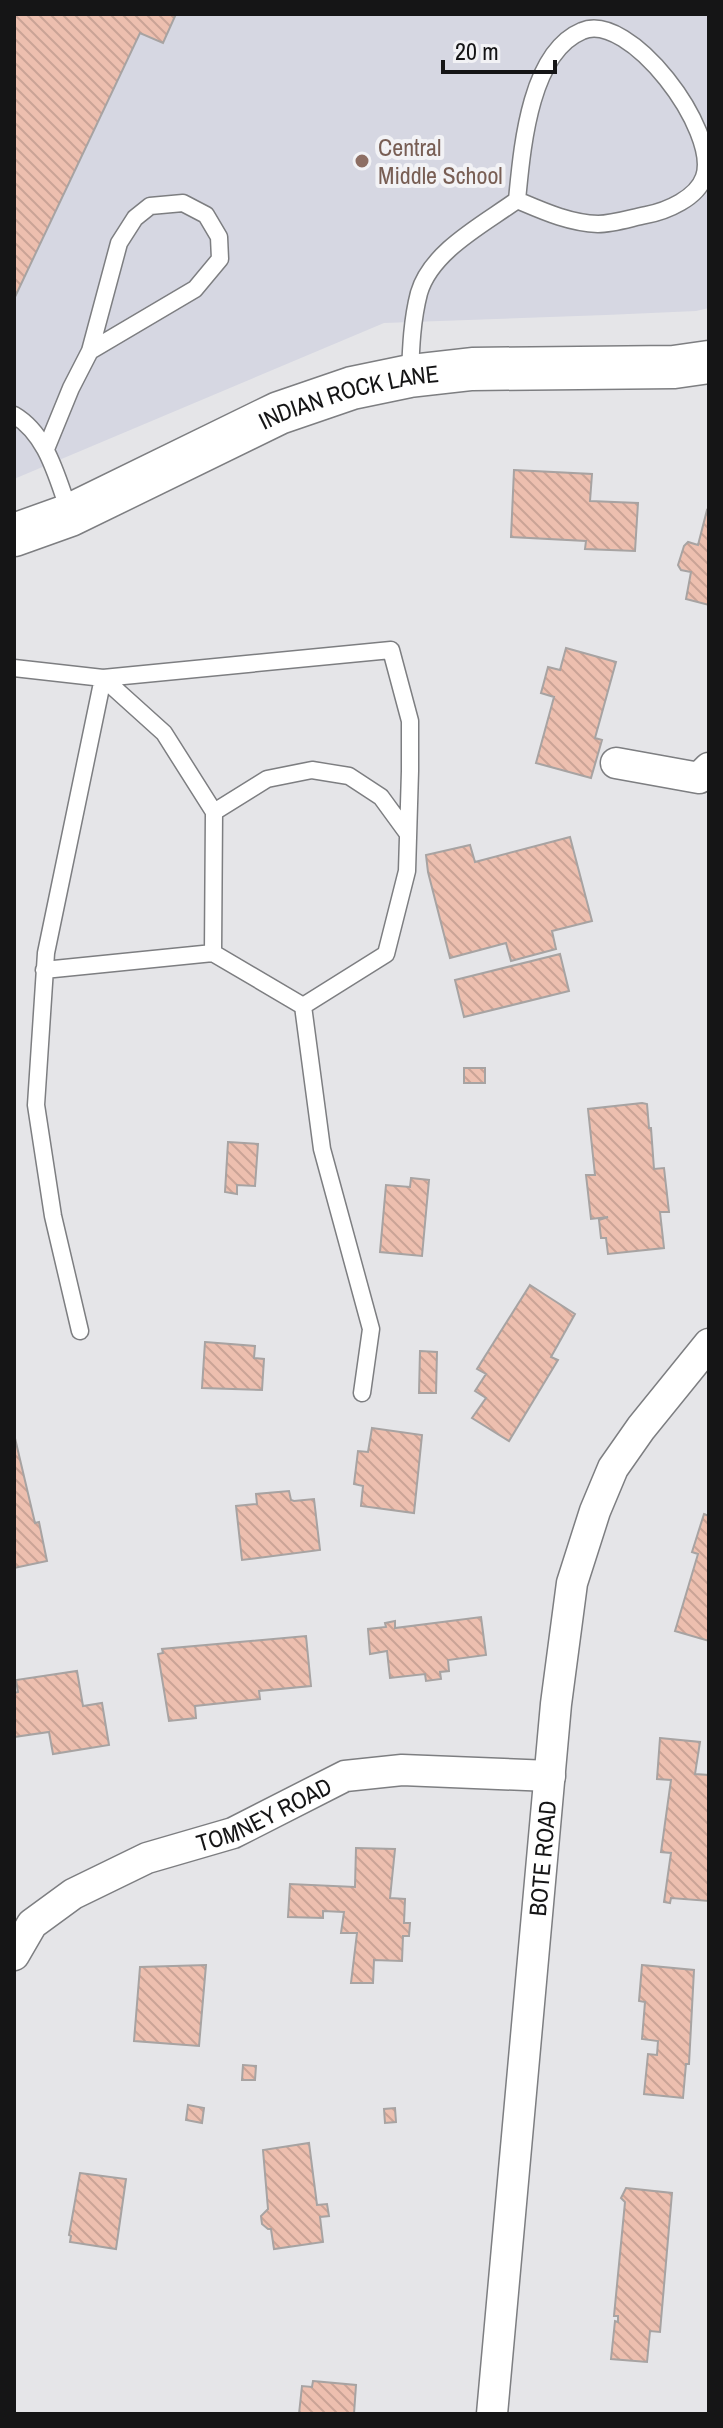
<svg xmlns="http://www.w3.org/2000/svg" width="723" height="2428" viewBox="0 0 723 2428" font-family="'Archivo Narrow',sans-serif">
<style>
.built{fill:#d6d7e2}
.building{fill:url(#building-back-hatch);stroke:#a7a3a2;stroke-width:2}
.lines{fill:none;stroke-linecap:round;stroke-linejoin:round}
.lane-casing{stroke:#7d7e81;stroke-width:19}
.street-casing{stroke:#7d7e81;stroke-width:33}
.secondary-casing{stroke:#7d7e81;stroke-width:45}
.lane{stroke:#fff;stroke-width:16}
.street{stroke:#fff;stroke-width:30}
.secondary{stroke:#fff;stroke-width:42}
.education-dot{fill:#8d6e63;stroke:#f2f2f5;stroke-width:3}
.labels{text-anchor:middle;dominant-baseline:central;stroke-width:8;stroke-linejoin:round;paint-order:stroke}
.education-label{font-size:24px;fill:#785e54;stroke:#f2f2f5;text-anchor:start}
.street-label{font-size:24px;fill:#151516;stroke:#f2f2f5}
</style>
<defs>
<pattern id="building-back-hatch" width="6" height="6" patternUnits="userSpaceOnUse" patternTransform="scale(2)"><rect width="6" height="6" fill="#edbfaf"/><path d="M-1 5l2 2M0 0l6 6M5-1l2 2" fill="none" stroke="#caa396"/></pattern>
</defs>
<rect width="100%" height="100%" fill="#e5e5e8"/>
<path class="built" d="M14,14H709V308L696,311L606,315L384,323L14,479Z"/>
<path class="building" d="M14,14H176L163,43L140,33L14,299Z
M514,470L592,474L590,501L638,503L635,551L585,549L586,541L511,537Z
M707,510L709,511V605L686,599L691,572L681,570L678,565L684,546L688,542L698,545Z
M566,648L616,662L595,738L602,740L591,778L536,763L554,697L541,693L548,667L560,670Z
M570,837L592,921L552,931L556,949L511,961L506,943L450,958L428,872L426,855L470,845L475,862Z
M560,954L569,991L464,1017L455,980Z
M464,1068H485V1083H464Z
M642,1103L647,1104L649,1128H651L654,1169L664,1168L669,1212H660L664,1248L608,1254L606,1238H601L599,1220L608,1217L591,1219L586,1175H595L588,1109Z
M228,1142L258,1144L255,1186L237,1185V1194L225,1192Z
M411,1178L429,1180L422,1256L380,1252L386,1185L410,1187Z
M530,1285L575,1314L551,1357L558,1360L509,1441L472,1418L486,1398L475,1391L486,1374L477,1369Z
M205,1342L255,1346L254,1358L264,1359L262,1390L202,1388Z
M420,1351L437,1352L436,1393H419Z
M372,1428L422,1435L414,1513L361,1506L363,1486L354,1484L358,1451L368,1452Z
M14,1434L35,1523L39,1522L47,1561L14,1568Z
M289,1491L291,1500L294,1501L314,1499L320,1550L242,1560L236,1506L257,1504L256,1494Z
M704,1514L709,1516V1641L675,1631L698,1554L692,1552Z
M481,1617L486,1655L448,1660L449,1671L440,1672L441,1679L426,1681L425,1674L390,1678L387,1651L370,1654L368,1629L386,1627L385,1623L395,1621V1628Z
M306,1636L311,1686L259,1691L260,1699L195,1706L196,1718L169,1721L158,1654L163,1653L162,1649Z
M77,1671L83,1706L102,1703L109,1745L53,1754L49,1732L14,1737V1693L18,1692L16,1680Z
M660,1738L700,1742L695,1774L709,1775V1901L671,1898L670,1903L664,1902L671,1853L661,1852L671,1780L657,1779Z
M356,1848L395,1849L390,1898L405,1899L404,1923H410L409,1936H403L402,1961L374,1960L373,1983H351L357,1933H341L344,1912L323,1911V1918L288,1917L290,1884L355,1887Z
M206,1965L199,2046L134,2041L140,1967Z
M642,1965L694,1970L689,2064H686L683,2098L644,2094L648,2054L657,2055L658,2041L642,2039L645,2002L639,2001Z
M243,2065L256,2066L255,2080H242Z
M188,2105L204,2108L202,2123L186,2120Z
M395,2108L396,2122L385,2123L384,2109Z
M309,2143L317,2205L327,2204L329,2216L320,2217L323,2242L274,2249L271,2229H268L262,2224L261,2216L268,2209L263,2150Z
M80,2173L126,2179L116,2249L70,2242L71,2236L69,2235Z
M626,2188L672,2193L660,2332L650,2331L647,2362L611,2359L615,2321L618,2322V2316H614L625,2202L621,2198Z
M313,2381L356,2385L354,2414H299L302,2386L312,2387Z"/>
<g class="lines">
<defs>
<path id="lane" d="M410,374C411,347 412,320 419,293C431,251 484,224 517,200C522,150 529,53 582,31C629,10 720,131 704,177C697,198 667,211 646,215C631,218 613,224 598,224C569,223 543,211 517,200
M14,415C48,435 57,479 70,513
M46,449L71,388L90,351L195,289L220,259L219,237L206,215L183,203L150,206L135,218L119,243L90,351
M14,668L103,678L164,733L214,812L213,953L303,1006L322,1149L371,1329L362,1393
M214,812L267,779L312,770L349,776L381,797L408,834
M44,970L213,953
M80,1331L53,1216L36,1105L46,953L103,678L391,650L410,721V771L407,871L386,954L303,1006"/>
<g id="street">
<path d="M616,763L699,778L709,768"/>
<path id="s1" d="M14,1955L32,1924L73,1894L147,1858L233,1833L345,1776L402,1770L550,1776"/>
<path id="s2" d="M492,2414L556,1704L572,1583L595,1511L613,1468L641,1428L709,1344"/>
</g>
<g id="secondary">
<path id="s3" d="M14,535L70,515L279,413L352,388L410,376L472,369L674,367L709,362"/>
</g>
</defs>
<use href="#lane" class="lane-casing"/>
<use href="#street" class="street-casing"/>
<use href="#secondary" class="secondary-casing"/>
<use href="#lane" class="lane"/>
<use href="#street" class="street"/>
<use href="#secondary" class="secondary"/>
</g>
<circle class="education-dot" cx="362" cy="161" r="8"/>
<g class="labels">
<g class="education-label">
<text x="378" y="147">Central<tspan x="378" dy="28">Middle School</tspan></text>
</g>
<g class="street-label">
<text stroke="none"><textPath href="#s3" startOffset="364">INDIAN ROCK LANE</textPath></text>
<text stroke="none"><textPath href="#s1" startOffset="294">TOMNEY ROAD</textPath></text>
<text stroke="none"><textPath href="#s2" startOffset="558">BOTE ROAD</textPath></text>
</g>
</g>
<rect width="723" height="2428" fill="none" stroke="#151516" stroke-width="32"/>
<path d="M443 60v12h112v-12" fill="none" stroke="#151516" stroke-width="4"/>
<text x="455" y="60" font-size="24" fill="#151516" stroke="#f2f2f5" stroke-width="6" paint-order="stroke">20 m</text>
</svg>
